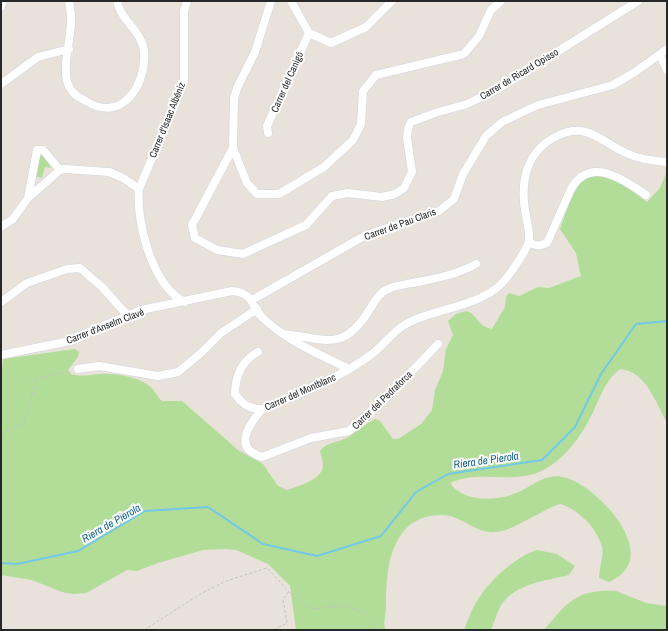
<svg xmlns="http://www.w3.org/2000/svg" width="668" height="631" viewBox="0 0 668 631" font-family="'Archivo Narrow',sans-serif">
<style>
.green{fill:#b1dd99}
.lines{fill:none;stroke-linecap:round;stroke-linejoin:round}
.stream{stroke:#72c9e6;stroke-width:2}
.minor-casing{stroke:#cfd3e0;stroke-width:9}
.path{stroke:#c3c3c3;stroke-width:1;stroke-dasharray:3 2;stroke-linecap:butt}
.minor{stroke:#fff;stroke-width:8}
.labels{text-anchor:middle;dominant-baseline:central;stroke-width:4;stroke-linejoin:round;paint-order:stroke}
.street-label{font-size:10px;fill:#272727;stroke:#fff}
.water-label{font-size:11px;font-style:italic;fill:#15668e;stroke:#fff}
</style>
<rect width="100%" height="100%" fill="#e9e2da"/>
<path class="green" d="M37,156H44L51,168L45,167L42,178L36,176Z
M667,171V423C656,403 646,371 620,369C603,382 599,402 589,420C580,438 564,458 547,468C516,487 481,468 450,483C463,502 496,502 516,493C534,486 546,471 567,478C601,489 664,559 609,582L599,578C599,569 604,556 602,547C597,528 578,509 560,504C541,510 513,531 496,532C475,534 462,515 442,515C391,515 386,567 386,606C386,614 383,623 385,630H296L290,586L268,564L236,550L226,549L203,550L158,563L137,571L127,570L86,593L73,594L62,592L32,580L1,575V383L3,359L75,349L79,352L78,357L68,370L71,374C80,377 89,375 99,374C114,373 135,376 148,385C154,388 157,397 162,401H182L238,450L263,464L278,486L287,490C298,486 322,480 323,466C323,461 321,455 320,451C326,443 334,443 342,440C354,435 363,425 375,419L380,421L393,439H398L421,424L432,410L435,390L443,371L446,349L453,335L448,321L456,314L466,311C478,314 476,326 492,329L505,307L506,297L509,293L519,296L538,287L549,288L581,276L576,253L560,229C565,216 569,200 577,188C595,160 629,189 647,202L660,188Z
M537,550L557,554L575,566L569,575C545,581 511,584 499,609C496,616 494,623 491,630H464C467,623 469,616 472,610C483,586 512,558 537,550Z
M616,591L646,603L667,606V630H544C568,602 576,589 616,591Z"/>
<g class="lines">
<path class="stream" d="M1,563L17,564L78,551L145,511L208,507L263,544L317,556L381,536L416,492L448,474L542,460L575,427L601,374L636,324L667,321"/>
<defs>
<path id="minor" d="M69,1C70,8 72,15 71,22C71,40 60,73 70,88C73,95 80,98 86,101C122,124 147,84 144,51C142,31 120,20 117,1
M271,1L255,52L237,88L234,98L233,148L247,183L257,194H279L324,167L353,140L361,124L363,91L376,75L464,54L479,36L491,10L501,1
M291,1L309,33L331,43L366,27L392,1
M1,7L3,1
M660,56L667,70
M1,84L38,57L69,49
M268,133L267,126L309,33
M233,148L192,225L195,238L217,250L243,254L306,225L332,196L348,193L382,197L395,194L404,188L412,172L407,138L408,128L411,122L435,113L467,104L496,90L638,1
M139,189L184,82V11L187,1
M28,198L37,150H43L60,170
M1,227L13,219L28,198L60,170L65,169L109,172L123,178L139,189C136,222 152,286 185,302
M529,241C535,247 540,246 547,243L571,189C590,155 624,180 646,195
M252,300L366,235L439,211L454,199L463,174L486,136L502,122L538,105L613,85L635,72L667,49
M1,302L27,283L67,269L80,268L102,287L128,316
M283,334C324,338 342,353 368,312C374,303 378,293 388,289C397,285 408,284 418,282C438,278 458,274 476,264
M258,352C242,360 235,377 235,394C241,403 250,410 262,409C269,408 278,403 284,400C315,387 345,374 372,354C383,345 392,333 404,325C436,306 485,309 508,276C513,270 529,246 529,240C530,230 526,219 525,210C520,179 528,150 557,136C587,121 601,142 626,153C638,159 653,161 667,162
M1,355L65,342L141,310L232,291C254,293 250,305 262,317C286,341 319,354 349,369
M78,369L99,366L158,376L178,372L201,353L221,333L257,309
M262,409C249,425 232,448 262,457L311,438L349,431L391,393L438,344"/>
</defs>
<use href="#minor" class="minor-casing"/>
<path class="path" d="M1,434L24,423L37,379L70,371
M144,630L202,593L226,581L267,568C278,578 294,601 306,606C318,612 330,605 342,606C350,606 361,612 368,615L375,630
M274,630L287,623L283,600L289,591"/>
<use href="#minor" class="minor"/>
</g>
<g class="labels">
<g class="street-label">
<text transform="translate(519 74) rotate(-31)">Carrer de Ricard Opisso</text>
<text transform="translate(287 82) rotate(-66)">Carrer del Canigó</text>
<text transform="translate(167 120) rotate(-68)">Carrer d'Isaac Albéniz</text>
<text transform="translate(400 224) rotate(-20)">Carrer de Pau Claris</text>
<text transform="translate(105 326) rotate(-21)">Carrer d'Anselm Clavé</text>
<text transform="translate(300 392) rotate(-24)">Carrer del Montblanc</text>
<text transform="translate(382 400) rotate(-44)">Carrer del Pedraforca</text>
</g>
<g class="water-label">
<text transform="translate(486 460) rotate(-8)">Riera de Pierola</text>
<text transform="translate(111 523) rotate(-30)">Riera de Pierola</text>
</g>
</g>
<rect width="668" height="631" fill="none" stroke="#272727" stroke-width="4"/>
</svg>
